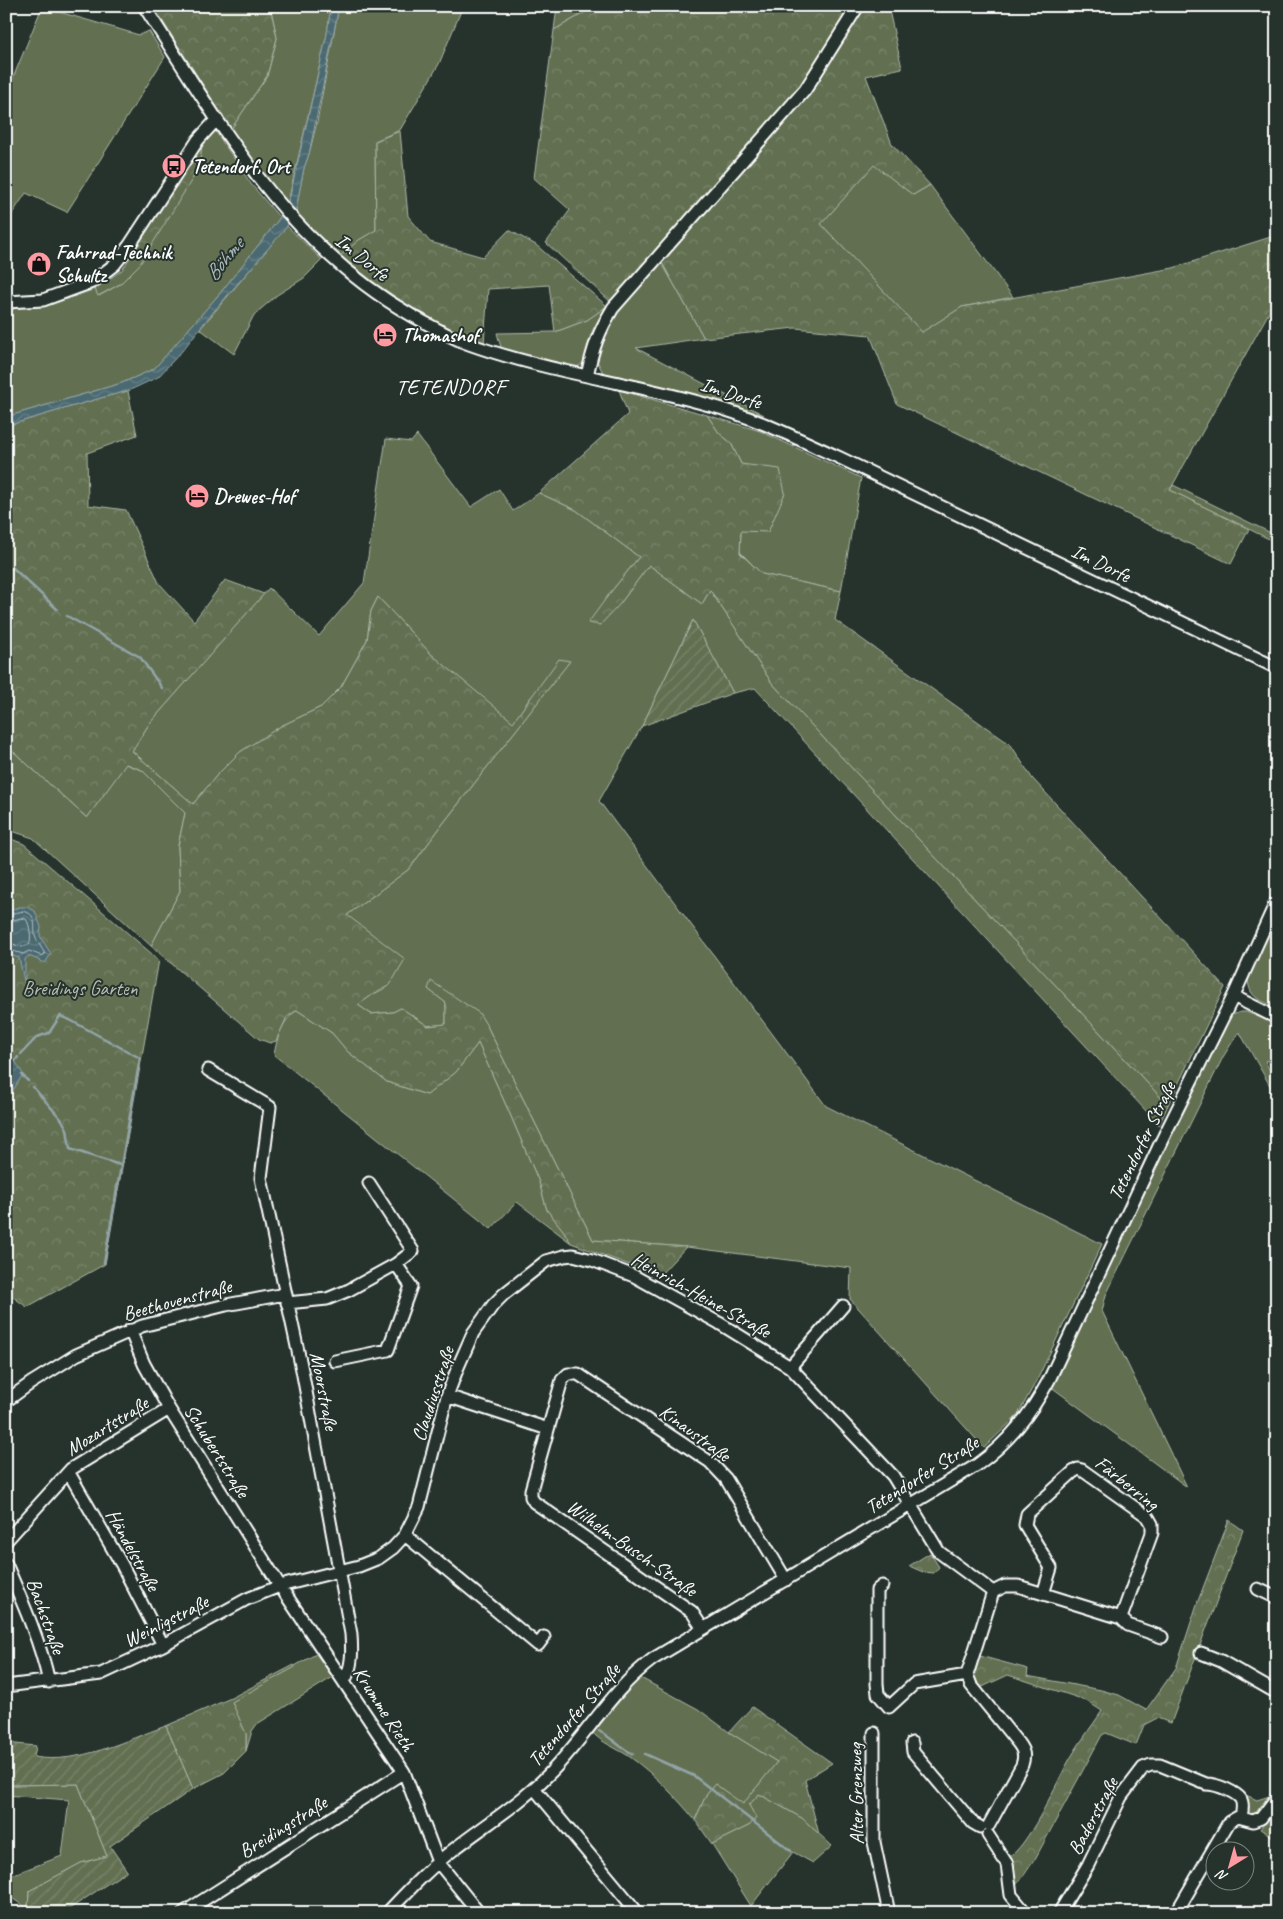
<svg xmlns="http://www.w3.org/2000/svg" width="1283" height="1919" viewBox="0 0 1283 1919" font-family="Caveat,sans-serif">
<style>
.grass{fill:#626f51;stroke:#b0b7a8}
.forest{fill:url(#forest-crowns);stroke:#b0b7a8}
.garden{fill:url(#garden-furrows);stroke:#b0b7a8}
.water{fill:url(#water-waves);stroke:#93a5aa}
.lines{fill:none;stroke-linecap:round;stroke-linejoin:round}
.shore{stroke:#b7c3c6;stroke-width:1}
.stream{stroke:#93a5aa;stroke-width:2.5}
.minor-casing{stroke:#fff;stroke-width:15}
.minor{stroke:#26332d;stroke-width:11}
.labels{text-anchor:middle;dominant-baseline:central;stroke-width:4;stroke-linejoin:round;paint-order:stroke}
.poi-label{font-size:20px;font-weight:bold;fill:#fff;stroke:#26332d;text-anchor:start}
.street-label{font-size:20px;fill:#fff;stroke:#26332d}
.park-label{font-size:20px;fill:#b8beb1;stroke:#26332d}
.water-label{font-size:21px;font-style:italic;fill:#aebcbf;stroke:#26332d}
.quarter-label{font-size:22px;letter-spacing:1px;fill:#fff;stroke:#26332d}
</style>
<defs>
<pattern id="forest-crowns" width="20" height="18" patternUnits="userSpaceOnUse" patternTransform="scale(1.25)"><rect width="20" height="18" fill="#626f51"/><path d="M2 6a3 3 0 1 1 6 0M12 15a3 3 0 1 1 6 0" fill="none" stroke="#7a856b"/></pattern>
<pattern id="garden-furrows" width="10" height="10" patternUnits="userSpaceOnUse" patternTransform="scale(1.25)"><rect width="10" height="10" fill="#626f51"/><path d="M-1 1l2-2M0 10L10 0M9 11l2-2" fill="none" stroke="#7a856b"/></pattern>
<pattern id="water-waves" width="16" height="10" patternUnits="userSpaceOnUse" patternTransform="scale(1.25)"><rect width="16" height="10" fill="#4b6971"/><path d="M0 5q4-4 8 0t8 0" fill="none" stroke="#668086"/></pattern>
</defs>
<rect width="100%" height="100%" fill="#26332d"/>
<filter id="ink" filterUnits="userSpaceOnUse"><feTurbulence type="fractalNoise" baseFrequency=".02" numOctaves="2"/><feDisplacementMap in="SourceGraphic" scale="10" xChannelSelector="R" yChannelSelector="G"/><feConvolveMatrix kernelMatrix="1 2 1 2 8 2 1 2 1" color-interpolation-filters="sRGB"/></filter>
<g filter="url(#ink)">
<path class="grass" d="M270,6H331L327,34L287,206L231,129L267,76L277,38Z
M339,6H463L439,64L400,130L375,141L376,230L359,240L340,256L295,214L304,168L309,154L317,122Z
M557,6H588L586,12L554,30Z
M42,7L139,35L149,31L165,57L67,212L26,193L6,223V95Z
M214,129L251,184L280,218L276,223L221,292L154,369L122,383L6,417V315L15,308L47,306L95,289L99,296L120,284L199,168L202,145Z
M874,164L913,195L930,185L1013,297L962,307L922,333L821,224Z
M287,226L322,260L304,278L277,295L254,315L234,354L200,329Z
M661,261L704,338L636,348L764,415L603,373L596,359L609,326L618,311Z
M607,306C602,315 594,325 591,335C586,350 594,359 575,368L502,351L497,333L555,332L587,320Z
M707,415L760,431L861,478L841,591L762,574L740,552L741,531V464L731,443L719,433Z
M417,435L471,507L499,489L513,511L539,493L576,510L639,557L610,593L619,605L649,565L702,604L710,590L772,683L1168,1105L1159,1125L755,688L733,693L693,620L642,726L599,801L826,1106L1102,1244L1038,1378L1017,1416L984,1448L850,1299L851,1268L686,1247L593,1240L487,1026L428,989L446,1003V1024L428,1026L401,1008L393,1012L371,1014L358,1005L372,995L390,985L347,915L409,869L445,821L569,662L530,698L513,723L431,654L378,597L371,611L367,640L341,687L321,707L281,726L240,752L218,774L193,804L132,751L149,724L269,588L319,636L364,583L386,439L411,442Z
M1173,485L1277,536V543L1170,490Z
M6,745L87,818L125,764L142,770L185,813L178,846L180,891L151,946L33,838L6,829Z
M1277,913V954L1273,963L1271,979L1277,991V1008C1261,1000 1249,999 1248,979Z
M297,1010L332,1033L348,1052L387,1082L427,1095L456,1072L478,1043L510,1114L539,1182L547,1210L563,1230L571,1243L517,1202L491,1229L274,1055C277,1037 282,1021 297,1010Z
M1240,1012H1246L1277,1024V1078L1267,1060L1265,1061L1277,1084V1098L1240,1033H1238L1223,1057L1106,1295L1102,1311L1187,1487L1050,1386L1191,1088L1230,1017L1232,1015Z
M316,1654L333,1677L257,1724L252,1731L246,1751V1734L231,1702Z
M637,1676L698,1709L729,1732L777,1762L743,1805L715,1784L707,1793L695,1820C676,1797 655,1775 630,1757C617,1748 601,1743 591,1731Z
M78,1784L107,1856L81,1863L29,1891L28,1909L6,1894V1877L62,1856L69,1800L6,1795V1785Z
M1239,1792L1257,1800L1273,1795L1256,1817L1247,1815Z
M759,1794L802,1818L832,1846L813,1863L793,1852L751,1906L712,1844L750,1825L749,1805Z"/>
<path class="forest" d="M153,6H270L277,38L267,76L231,129Z
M588,6H888L902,68L866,76L892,144L930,185L913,195L874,165L821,224L922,332L962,307L1173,268L1277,235V298L1170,490L1249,529L1231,564L897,404L870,335L795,328L704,338L661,261L613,304L546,243L570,210L534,178L554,30L586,12Z
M400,131L408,216L430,242L483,257L509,230L536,245L607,306L587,320L555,332L549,285L488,289L484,344L431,320L379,286L340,256L359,240L376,230L375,141Z
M202,145L199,168L140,264L120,284L98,296L95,289L122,270Z
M619,390L707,415L719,433L731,443L741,464L780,469L785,493L768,532L741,531L740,553L762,574L841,591L835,620L1011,745L1032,778L1225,987L1168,1105L772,683L710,590L702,604L649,565L619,605L600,625L588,623L610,593L639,557L576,510L539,493L628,414Z
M128,391L137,435L87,453L88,505L126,510L159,583L194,621L225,580L264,594L149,724L132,751L193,804L218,774L240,752L281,726L321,707L341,687L367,640L371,611L378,597L431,654L513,722L559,659L570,661L445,821L409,869L347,915L405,959L390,985L372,995L358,1005L371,1014L393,1012L401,1008L428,1026L446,1024V1003L428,989L431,981L479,1013L487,1026L593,1240L686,1247L659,1276L571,1243L563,1230L547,1210L539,1182L510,1114L478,1043L456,1072L427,1095L387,1082L348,1052L332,1033L297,1010L287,1017L276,1041L270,1043L259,1039L151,946L180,891L178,846L185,813L142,770L126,764L87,818L6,745V426L104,397Z
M6,837L24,844L159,960L105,1264L27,1307L6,1292Z
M1229,1520L1243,1530L1171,1723L1157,1718L1144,1725L1136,1745L1106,1733L1102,1735L1035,1859L1020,1881L1010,1886L1007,1859C1029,1845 1053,1790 1066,1766C1076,1747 1090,1729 1102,1711L1085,1700L1008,1675L978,1689C969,1678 972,1667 976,1655L1028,1669L1027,1676L1101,1690L1119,1695L1146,1710L1176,1668L1198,1601Z
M930,1553L939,1567L934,1573L923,1572L909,1566Z
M294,1665L295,1667L232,1702L246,1734V1751L224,1773L193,1789L166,1726L231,1698Z
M752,1707L832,1763L805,1780L819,1834L802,1818L759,1794L749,1805L756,1818L750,1825L712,1844L695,1820L707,1793L715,1784L743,1804L777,1762L729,1732Z
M1277,1808V1839L1260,1829Z"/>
<path class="garden" d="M693,620L733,693L642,726Z
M166,1726L193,1789L110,1846L127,1871L63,1913H31L28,1909L29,1891L81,1863L107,1856L78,1784L6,1785V1743L36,1746L34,1757C79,1765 125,1740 166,1726Z"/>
<path class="water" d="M331,6H339L309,154L304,168L295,214L285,229L208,318L182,351L158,377L128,391L104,397L6,426V417L122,383L154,369L221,292L276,223L287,206L290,196L327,34Z
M19,907H27L35,911L41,927L40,936L51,954L45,963L29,956L25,959V979L29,993L27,994L19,958L8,954L6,946V911Z
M6,1056L15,1061L23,1074L6,1102Z"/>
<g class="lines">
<path class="shore" d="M6,916C12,915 19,910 26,912C37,915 34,928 35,936C37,942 42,948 45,954L42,956L29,951L23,954L6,949
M6,922L21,918L26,919C30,925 32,939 29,945L22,947L6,942"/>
<path class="stream" d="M13,568L57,609
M67,616L140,657L162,688
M21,1054L37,1037L49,1033L60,1016L70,1020L140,1058L104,1263
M15,1061L18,1057
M22,1075L28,1081
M33,1087L62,1120L67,1129L70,1149L120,1165
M599,1731C612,1738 620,1748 633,1754
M645,1754L694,1776L791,1851"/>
<defs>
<path id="minor" d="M144,6C220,124 285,243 411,315C430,325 449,337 469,344C547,372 630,382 709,405C754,417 796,438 838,457L1277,668
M6,302L43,300L92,282L114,265L129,246L198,140L217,119
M587,376C593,348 598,333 613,308L805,90L858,6
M1234,995L1241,1000L1277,1018
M208,1070L270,1107L261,1178L302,1370L351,1634C352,1649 353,1667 344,1681
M369,1183L413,1251L396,1264
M287,1303L327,1299L349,1290L396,1264L411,1286L388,1350L335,1361
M130,1330L144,1364L169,1409L280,1586L404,1772L438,1862L479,1913
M790,1367L843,1306
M447,1396L548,1429
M6,1401L31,1383L76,1355L142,1326L226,1305L285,1294
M69,1473L122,1565L163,1645
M405,1535L538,1645L544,1637
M6,1541L71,1469L169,1409
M6,1564C23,1603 40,1641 49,1682
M882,1586L877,1590V1684L878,1694L889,1707L914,1684L967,1675
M1258,1589L1277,1598
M1043,1594L1051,1568L1025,1525L1027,1514L1073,1472L1078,1469L1082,1470L1148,1517L1152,1524V1533L1121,1618
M703,1629L692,1612L534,1502L531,1497V1490L562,1380L568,1374H578L710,1462L726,1479L786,1580
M1201,1653L1221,1661L1277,1693
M6,1686L101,1674L163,1645L247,1599L280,1586L359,1566L379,1558L393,1548L405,1535L419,1507L447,1396L458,1367L473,1333L493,1305L504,1294L546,1261L564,1256L573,1255L592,1260L634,1276L719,1323L790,1367L893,1476L939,1552L993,1592
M874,1733V1842L889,1913
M912,1743L913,1752L973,1823L980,1827
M534,1788L638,1913
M989,1825L1022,1765C1025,1756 1024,1751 1018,1743L971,1685L967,1675L993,1592L1005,1586H1018L1121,1618L1128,1625L1162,1637
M988,1835L1007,1864L1011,1895L1026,1913
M183,1913L404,1772
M387,1913C408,1891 429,1868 453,1850C485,1825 520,1804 549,1774C586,1737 611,1690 653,1659L977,1465C1009,1442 1030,1415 1049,1380L1161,1142L1234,995L1277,900
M1059,1913L1088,1865L1121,1797L1143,1768L1151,1765H1160L1206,1784C1214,1784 1219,1786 1226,1789C1241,1796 1245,1799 1241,1817
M1176,1913L1229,1822L1238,1817L1253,1821L1261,1818L1277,1797"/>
</defs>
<use href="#minor" class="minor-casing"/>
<use href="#minor" class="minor"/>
</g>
</g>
<defs>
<symbol id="bus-disc" viewBox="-11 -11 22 22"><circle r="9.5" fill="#ff9aa2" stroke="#26332d"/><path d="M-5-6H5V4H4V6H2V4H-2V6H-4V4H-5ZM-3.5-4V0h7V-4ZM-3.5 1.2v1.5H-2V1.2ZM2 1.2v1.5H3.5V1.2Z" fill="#111"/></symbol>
<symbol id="shop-disc" viewBox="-11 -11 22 22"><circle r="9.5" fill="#ff9aa2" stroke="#26332d"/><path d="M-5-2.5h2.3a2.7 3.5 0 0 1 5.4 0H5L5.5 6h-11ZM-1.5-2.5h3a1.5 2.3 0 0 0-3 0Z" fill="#111"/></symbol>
<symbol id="hotel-disc" viewBox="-11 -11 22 22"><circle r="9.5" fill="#ff9aa2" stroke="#26332d"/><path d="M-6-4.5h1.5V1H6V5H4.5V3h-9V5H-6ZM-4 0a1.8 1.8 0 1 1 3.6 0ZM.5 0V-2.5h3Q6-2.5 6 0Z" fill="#111"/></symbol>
</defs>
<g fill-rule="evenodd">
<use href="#bus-disc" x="160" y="152" width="28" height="28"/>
<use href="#shop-disc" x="25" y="250" width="28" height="28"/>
<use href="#hotel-disc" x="371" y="321" width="28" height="28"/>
<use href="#hotel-disc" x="183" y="482" width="28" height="28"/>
</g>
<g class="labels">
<g class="poi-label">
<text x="192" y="166">Tetendorf, Ort</text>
<text x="56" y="252">Fahrrad-Technik<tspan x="56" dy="23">Schultz</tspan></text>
<text x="402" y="335">Thomashof</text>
<text x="214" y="496">Drewes-Hof</text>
</g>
<g class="street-label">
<text transform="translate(362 257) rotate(39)">Im Dorfe</text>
<text transform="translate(731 393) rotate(18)">Im Dorfe</text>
<text transform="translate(1101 563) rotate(26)">Im Dorfe</text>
<text transform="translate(1142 1141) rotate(-64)">Tetendorfer Straße</text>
<text transform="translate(701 1295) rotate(29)">Heinrich-Heine-Straße</text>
<text transform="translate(177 1300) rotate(-15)">Beethovenstraße</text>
<text transform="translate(324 1391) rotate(79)">Moorstraße</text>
<text transform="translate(433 1394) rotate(-72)">Claudiusstraße</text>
<text transform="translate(107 1426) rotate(-32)">Mozartstraße</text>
<text transform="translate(695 1433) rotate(36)">Kinaustraße</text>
<text transform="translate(217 1451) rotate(58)">Schubertstraße</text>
<text transform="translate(922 1475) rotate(-32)">Tetendorfer Straße</text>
<text transform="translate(1127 1483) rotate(38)">Färberring</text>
<text transform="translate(632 1548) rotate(35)">Wilhelm-Busch-Straße</text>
<text transform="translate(133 1550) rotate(61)">Händelstraße</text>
<text transform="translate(46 1616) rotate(70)">Bachstraße</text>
<text transform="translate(166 1621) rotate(-27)">Weinligstraße</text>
<text transform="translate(384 1709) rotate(57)">Krumme Rieth</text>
<text transform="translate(574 1715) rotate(-49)">Tetendorfer Straße</text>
<text transform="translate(856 1794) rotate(-91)">Alter Grenzweg</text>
<text transform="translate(1093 1816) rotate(-62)">Baderstraße</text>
<text transform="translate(283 1827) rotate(-32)">Breidingstraße</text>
</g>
<g class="park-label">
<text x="80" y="988">Breidings Garten</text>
</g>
<g class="water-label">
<text transform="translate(224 259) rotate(-51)">Böhme</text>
</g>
<g class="quarter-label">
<text x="451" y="387">TETENDORF</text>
</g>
</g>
<rect width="1283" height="1919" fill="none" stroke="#26332d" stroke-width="25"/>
<rect x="12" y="12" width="1258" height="1894" fill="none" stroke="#fff" stroke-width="2" filter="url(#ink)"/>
<g transform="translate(1230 1866) rotate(217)"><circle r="24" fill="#26332d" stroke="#7d8581"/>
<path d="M0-4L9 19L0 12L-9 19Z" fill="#ff9aa2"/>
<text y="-8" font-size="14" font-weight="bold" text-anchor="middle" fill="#ffffff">N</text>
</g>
</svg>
